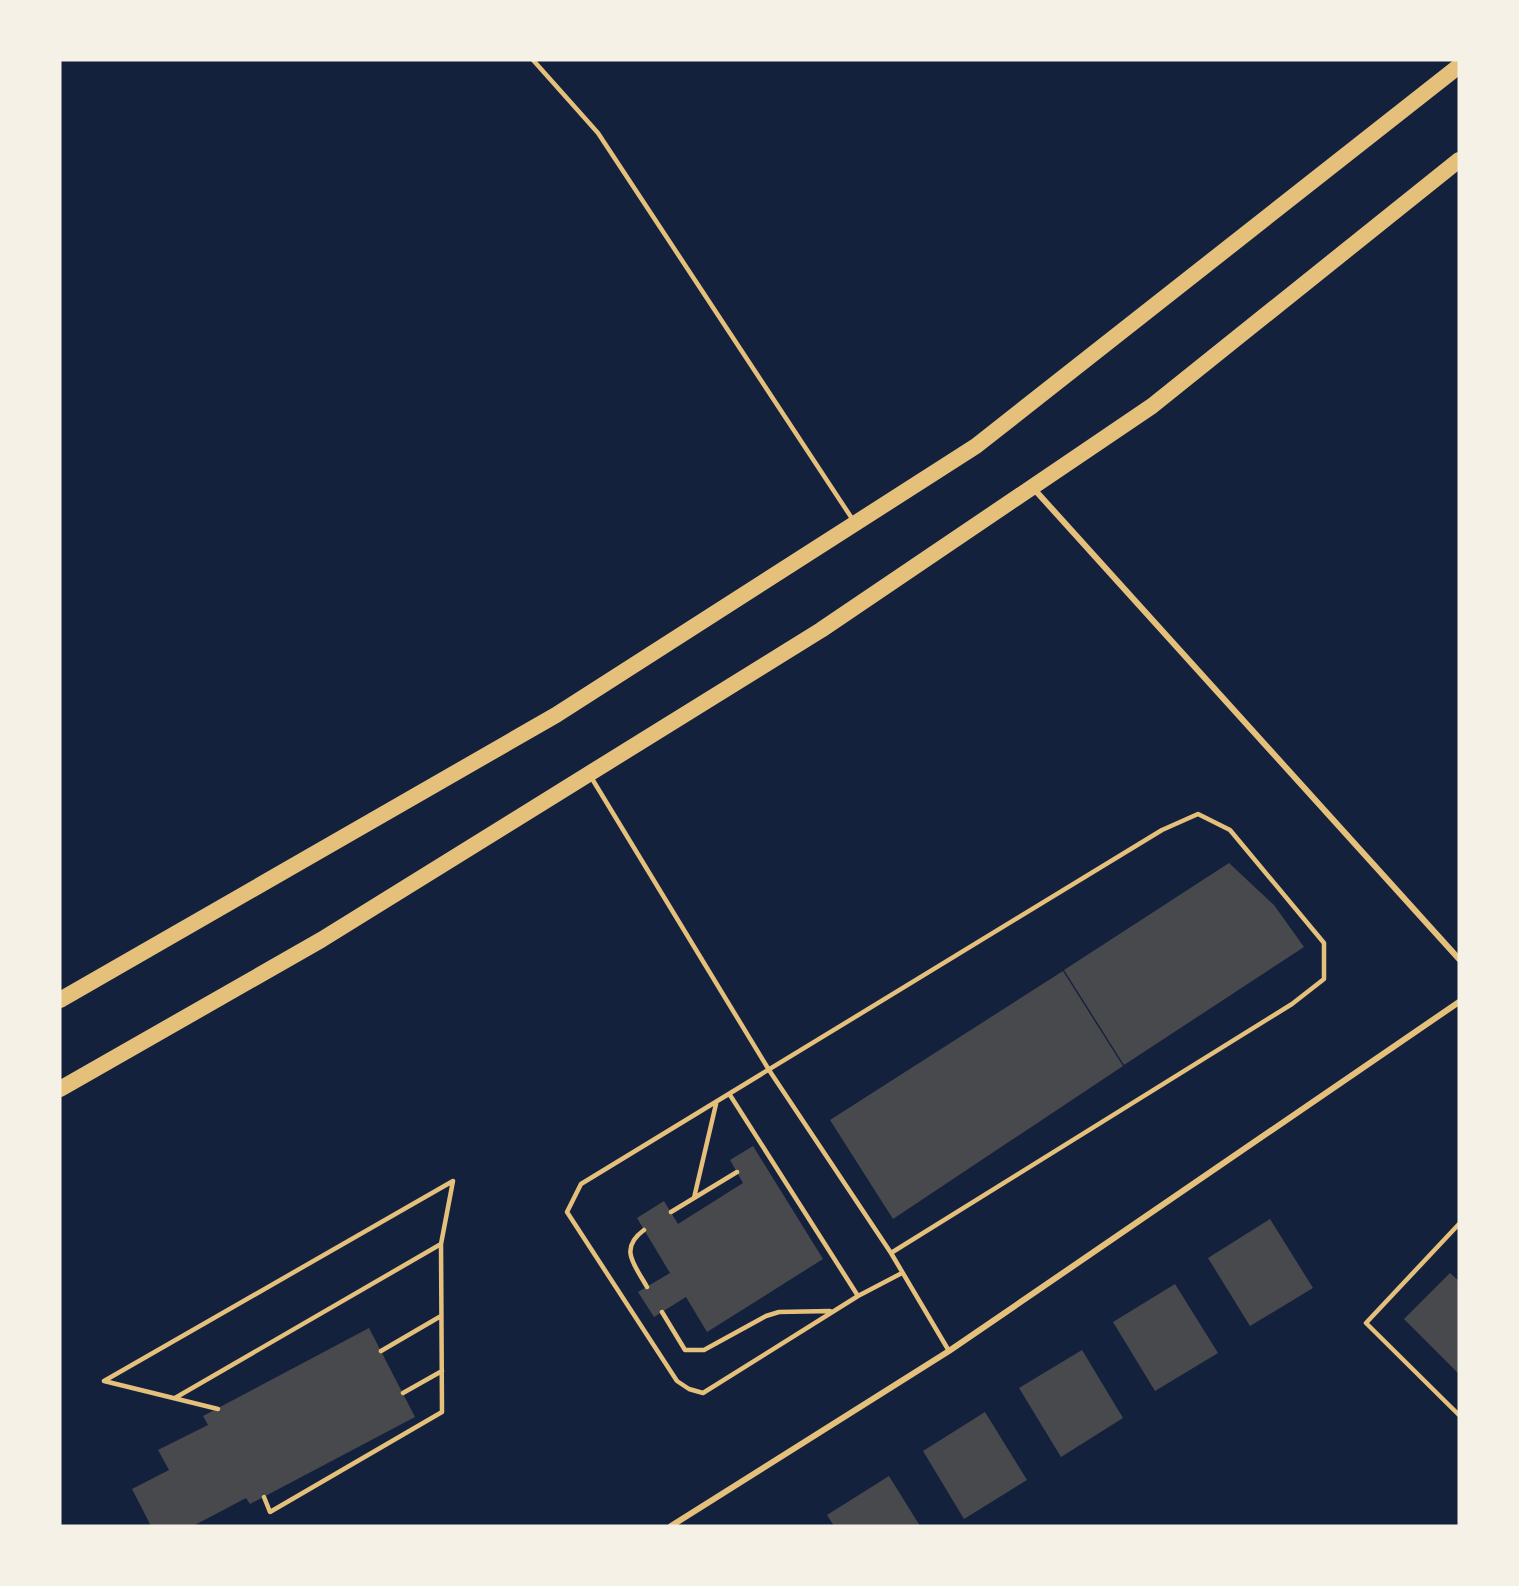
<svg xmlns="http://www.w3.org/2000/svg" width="1519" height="1586" viewBox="0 0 1519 1586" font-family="Karla,sans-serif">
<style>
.building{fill:#48494c}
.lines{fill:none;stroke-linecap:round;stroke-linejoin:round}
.service{stroke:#e5c07b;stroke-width:4.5}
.minor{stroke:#e5c07b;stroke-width:6}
.trunk{stroke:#e5c07b;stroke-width:16}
</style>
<rect width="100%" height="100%" fill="#14213d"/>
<path class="building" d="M1229,863L1274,905L1304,947L1124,1065L1064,970Z
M1063,971L1123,1066L893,1219L830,1120Z
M753,1146L823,1259L707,1332L686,1297L654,1317L638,1292L670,1273L637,1218L664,1201L678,1224L743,1183L730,1160Z
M1270,1219L1313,1288L1250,1326L1208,1258Z
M1450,1273L1459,1281V1374L1404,1319Z
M1175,1284L1218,1353L1155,1391L1113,1322Z
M369,1328L415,1417L250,1504L246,1498L193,1526H151L132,1489L169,1470L158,1450L208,1425L203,1416Z
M1082,1350L1123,1418L1061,1457L1019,1388Z
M985,1412L1027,1480L964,1519L923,1451Z
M889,1476L920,1526H834L827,1515Z"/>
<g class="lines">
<path class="service" d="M533,60L598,133L853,520
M591,777L769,1070L891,1253L949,1351
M730,1095L858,1296
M694,1198L716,1104
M671,1212L737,1172
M1459,1224L1366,1323L1459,1415
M644,1230C618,1249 635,1265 647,1287
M891,1253L1292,1004L1324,979V943L1230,830L1198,814L1162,830L581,1184L567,1212L677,1381L689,1389L703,1393L858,1296L902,1273
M662,1312L685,1350H704L766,1316L779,1312L830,1311
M381,1351L441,1316
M104,1381L453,1181
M104,1381L218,1409
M403,1393L442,1371
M175,1398L441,1244
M264,1497L270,1512L442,1412L441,1244L453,1181"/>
<path class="minor" d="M1034,489L1459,959
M671,1526L949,1351L1459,1002"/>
<path class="trunk" d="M60,1000L556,715L976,446L1459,66
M60,1089L321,940L821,630L1152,406L1459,160"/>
</g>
<rect width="1519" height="1586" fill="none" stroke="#f6f1e7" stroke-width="123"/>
</svg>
